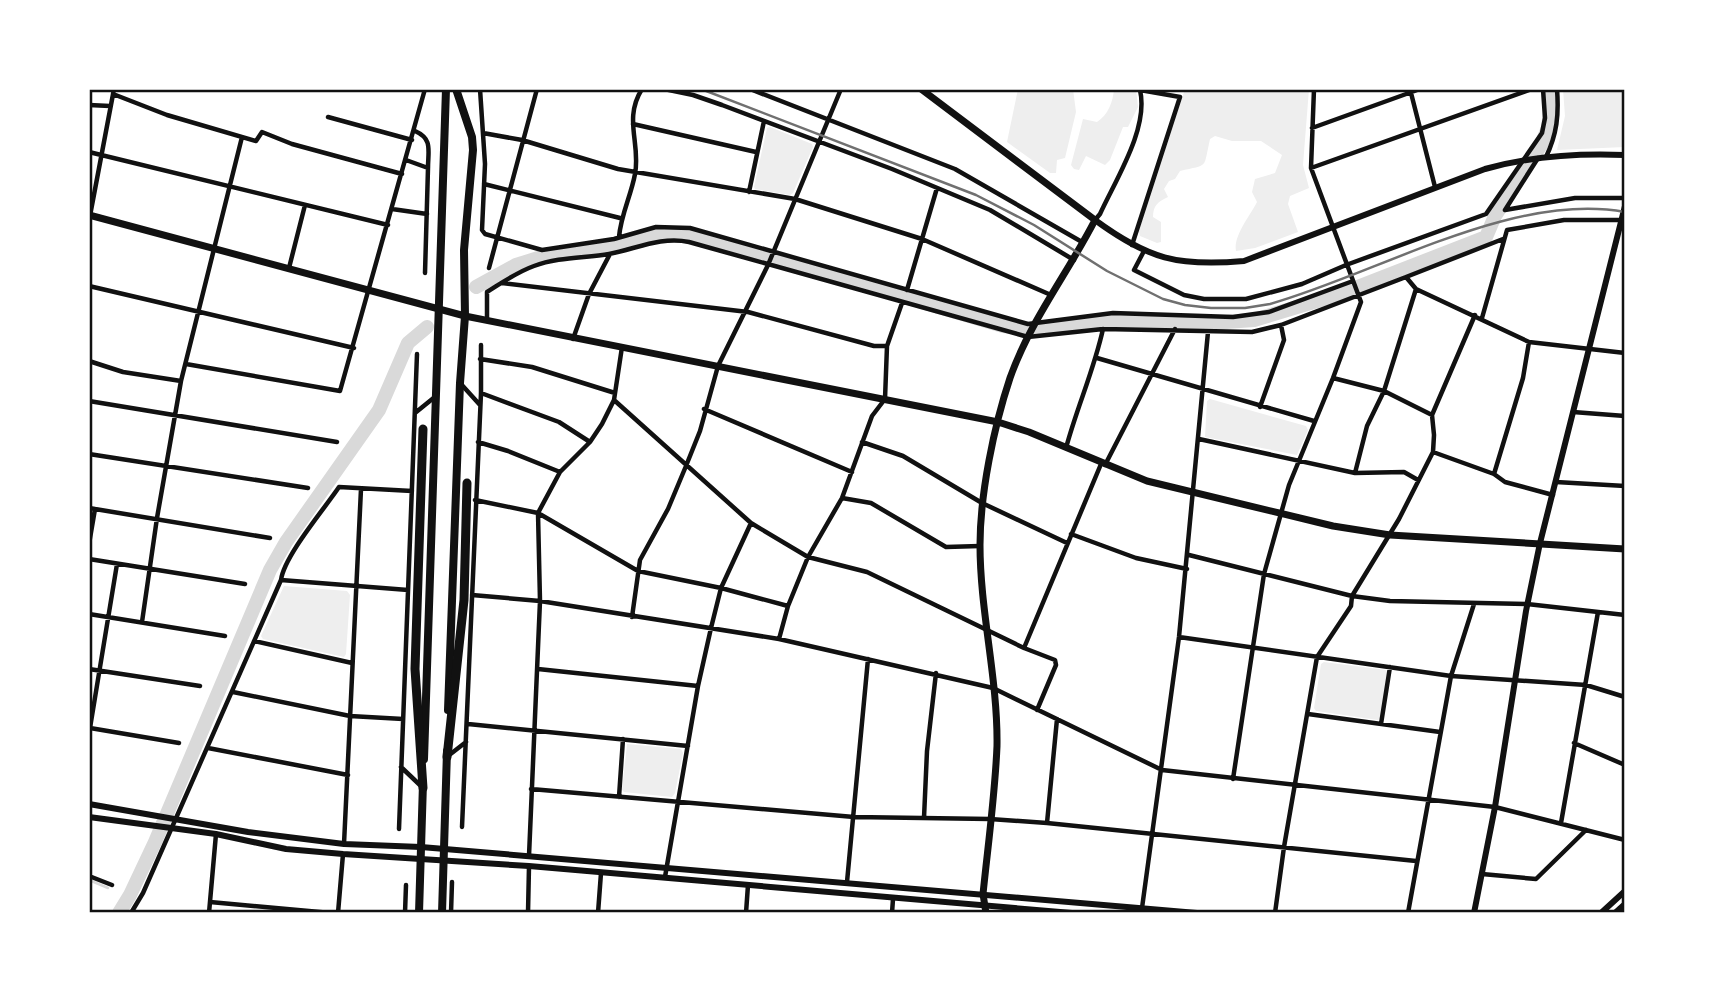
<svg xmlns="http://www.w3.org/2000/svg" width="1714" height="1002" viewBox="0 0 1714 1002" font-family="Manrope,sans-serif">
<style>
.green{fill:#eee}
.lines{fill:none;stroke-linecap:round;stroke-linejoin:round}
.stream{stroke:#d9d9d9;stroke-width:2.5}
.river{stroke:#d9d9d9;stroke-width:14}
.minor{stroke:#111;stroke-width:4.5}
.tertiary{stroke:#111;stroke-width:6}
.primary{stroke:#111;stroke-width:7}
.trunk{stroke:#111;stroke-width:8}
.motorway{stroke:#111;stroke-width:9}
.rail{stroke:#707070;stroke-width:2.5}
.neatline{fill:none;stroke:#111;stroke-width:2.5}
</style>
<rect width="100%" height="100%" fill="#fff"/>
<path class="green" d="M1018,89H1073L1076,112L1065,158L1057,160L1056,173H1050L1007,142Z
M1114,89H1136L1138,107L1128,127H1123L1110,160L1105,165L1086,156L1079,170L1074,169L1071,165L1083,119L1097,122C1108,115 1113,102 1114,89Z
M1185,89H1309L1303,165L1309,188L1290,196L1288,204L1298,232L1255,248L1236,251C1233,236 1250,216 1257,202L1252,192L1255,179L1275,173L1282,155L1261,141H1232L1215,136L1210,139C1203,170 1209,164 1180,171L1175,179L1169,181L1164,189L1168,197C1158,202 1153,205 1153,217L1161,222V242L1157,243L1140,236L1139,231Z
M1563,89H1625V147L1557,150L1565,116Z
M770,127L812,144L813,147L793,193L790,195L755,189L754,187L767,128Z
M1210,399L1306,426L1308,430L1297,455L1205,437L1207,401Z
M284,586L347,591L350,595L346,654L344,657L263,639L261,636Z
M1324,662L1386,670L1388,672L1381,718L1378,720L1316,711L1314,708L1321,664Z
M627,744L681,749L683,753L675,793L672,797L624,792L622,790Z"/>
<g class="lines">
<path class="stream" d="M89,880L108,888"/>
<path class="river" d="M476,287L516,265L551,254L590,250L651,236L679,233L878,289L1003,326L1037,330L1117,321L1198,324L1254,320L1337,295L1486,237L1495,216L1541,145L1548,128L1551,104L1549,89
M119,913L130,895L155,842L270,570L286,542L379,410L408,343L427,327"/>
<path class="minor" d="M480,89L485,164L482,230L485,234L542,250L614,239L656,227L690,228L1028,324L1113,313L1233,317L1269,312L1353,281
M664,89L693,95L722,105L892,169L990,210L1074,260
M750,89L955,169L1082,242
M1410,89L1435,187
M113,94L167,115L256,141L262,132L292,144L402,174
M89,105L110,106
M328,117L412,140
M633,124L756,152
M1312,128L1420,89
M415,131C433,139 428,150 428,168
M483,133L522,140L618,169L795,199L922,239L1051,295
M89,152L388,225
M1546,157C1557,134 1559,115 1557,89
M1538,158L1505,210L1575,198H1625
M406,160L428,168L425,273
M1311,168L1532,89
M484,184L620,218
M749,192L764,121
M392,209L427,214
M1095,220L1100,214C1116,179 1149,128 1140,90
M89,221L114,89
M619,237C621,214 631,196 635,174C641,144 623,119 642,89
M1132,245L1180,97L1140,90
M1144,251L1134,270L1184,295L1204,299H1246L1302,284L1346,265L1486,214L1542,133L1545,118L1543,89
M289,268L305,205
M489,268L537,89
M1406,277L1503,239
M502,283L748,312L874,346H887
M89,286L354,348
M907,290L937,188
M1482,318L1507,230L1564,220H1625
M487,320V292C503,282 517,272 534,266C558,257 585,258 609,254C636,249 661,236 689,242L1028,337L1103,329L1252,332L1281,325L1406,277L1416,289L1529,342L1625,353
M573,339L589,294L610,254
M1097,358L1314,421
M480,359L532,367L615,393
M89,361L123,372L181,381
M186,364L340,391L425,89
M1333,378L1384,391L1432,415
M461,384L480,405
M481,393L559,422L590,442
M614,400L751,523L808,557L867,572L1024,648L1101,464
M89,401L337,442
M1260,407L1284,340L1281,325
M704,409L852,472
M1573,412L1625,416
M415,413L436,396
M1199,439L1355,473L1404,472L1418,480
M478,442L508,451L560,472
M862,442L903,456L982,503L1067,543
M1066,448C1077,407 1094,370 1103,329
M1433,452L1494,474L1505,482L1553,495
M89,454L308,488
M1105,465L1175,329
M1355,473L1367,426L1384,391L1416,289
M1494,474L1523,378L1529,342
M1556,482L1625,486
M842,498L871,503L946,547L980,546
M475,500L538,513L638,571L721,588L788,606
M89,508L270,538
M1071,534L1136,558L1187,569
M89,544L95,509
M1189,555L1352,596L1390,601L1527,604L1625,615
M89,559L245,584
M281,580C284,556 325,508 339,487L412,491
M472,595L540,601L779,639L993,688L1162,770L1495,807L1625,840
M89,614L225,636
M632,617L640,560L668,509L686,466L700,431L718,366L768,265L841,89
M142,622L157,518L181,381L242,137
M1179,637L1451,676L1586,685L1625,697
M779,639L788,606L808,557L842,498L872,416L885,399L887,346L902,303
M254,641L352,663
M1024,648L1055,660L1056,665L1037,710
M89,669L200,686
M538,669L698,686
M233,692L350,716L403,719
M1308,714L1440,732
M468,724L688,746
M1381,724L1390,667
M90,728L117,564
M90,728L179,743
M1574,743L1625,765
M208,748L348,775
M448,756L466,742
M401,767L422,787
M1233,779L1264,574L1289,485L1333,378L1361,302L1311,168L1314,89
M531,789L854,817L990,819L1047,823L1416,861
M619,797L623,739
M924,818L927,751L936,673
M1047,823L1057,719
M1561,823L1598,612
M462,827L481,393V345
M399,829L417,354
M344,844L361,489
M529,856L540,601L538,513L560,472L590,442L602,424L614,400L622,347
M1482,874L1536,879L1586,830
M89,876L112,885
M665,877L698,686L711,628L721,588L751,523
M847,882L868,659
M210,902L331,913
M1142,908L1179,637L1208,332
M131,913L143,893L281,580L408,590
M209,913L216,834
M338,913L343,854
M405,913L406,885
M451,913L452,882
M528,913L529,866
M598,913L601,873
M746,913L748,885
M892,913L893,899
M1275,913L1284,847L1317,657L1351,606L1352,596L1399,519L1433,452L1434,435L1432,415L1475,315
M1408,913L1451,676L1474,604"/>
<path class="tertiary" d="M1095,220C1148,259 1178,267 1244,261L1485,169C1531,156 1577,153 1625,155
M89,804L248,832L344,844L421,847L1197,913
M89,817L216,834L286,849L343,854L529,866L1072,913
M1474,913L1495,807L1526,611L1540,543L1625,206
M1601,913L1625,891
M1615,913L1625,904"/>
<path class="primary" d="M921,89L1095,220C1068,273 1030,321 1010,378C994,426 980,494 980,545C980,612 998,679 997,746C995,795 988,845 983,894L986,913
M89,215L465,316L998,422L1029,432L1147,481L1333,526L1390,535L1625,549"/>
<path class="trunk" d="M448,710L460,383L465,316L464,250L473,150L472,137L456,89
M424,759L446,89
M419,913L423,783
M442,913L447,751"/>
<path class="motorway" d="M447,757L464,600L467,483
M423,788L415,669L423,429"/>
<path class="rail" d="M701,89L976,195L1034,225L1107,271L1163,299L1185,305L1211,308H1245L1270,304C1377,274 1513,191 1625,212"/>
</g>
<rect width="1714" height="1002" fill="none" stroke="#ffffff" stroke-width="182"/>
<rect x="91" y="91" width="1532" height="820" class="neatline"/>
</svg>
